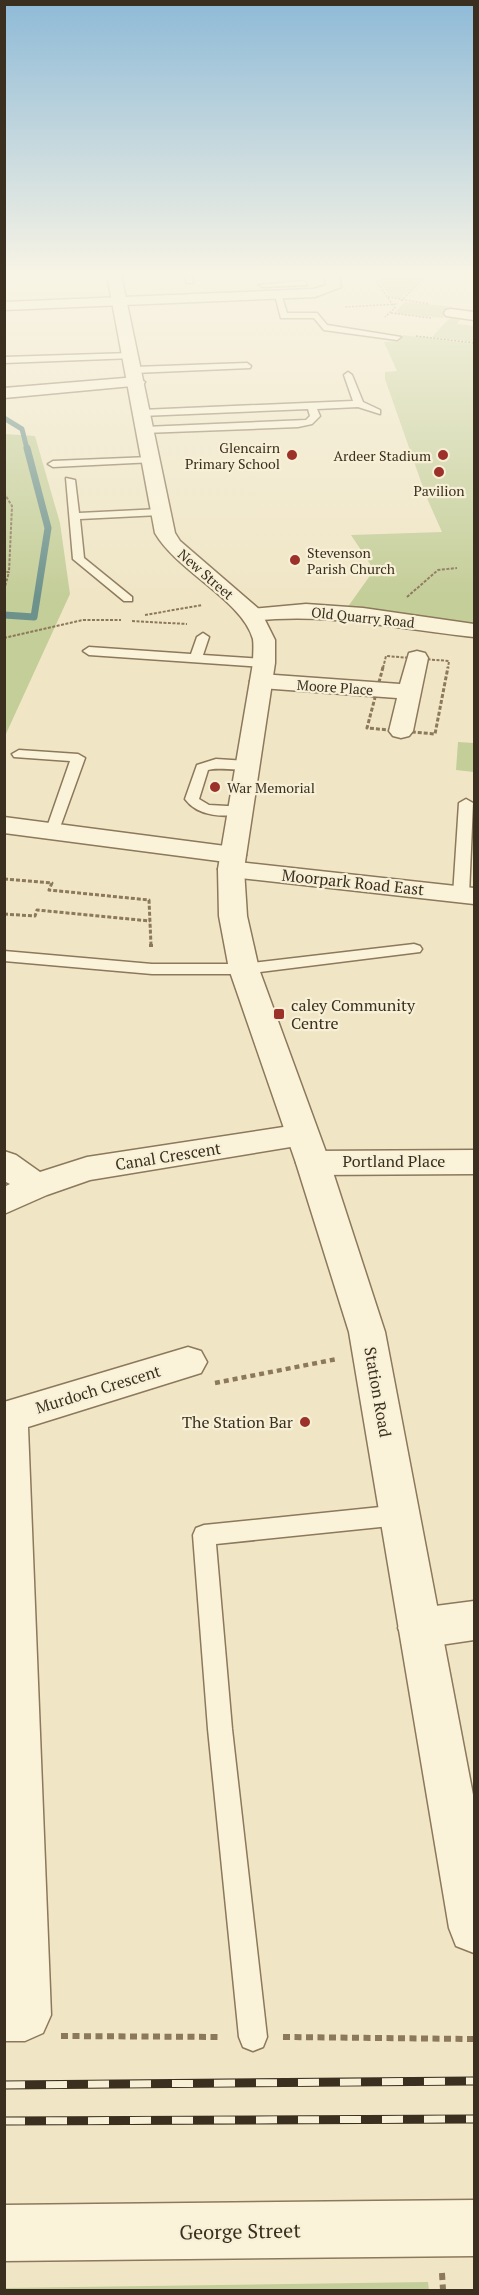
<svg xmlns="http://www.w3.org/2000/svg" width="479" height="2295" viewBox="0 0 479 2295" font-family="'PT Serif',serif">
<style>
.green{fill:#c4ce99}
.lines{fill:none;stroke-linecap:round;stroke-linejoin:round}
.stream-far1{stroke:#6d928c;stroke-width:5}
.stream{stroke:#6d928c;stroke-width:7}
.service-casing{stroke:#8c785b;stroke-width:3}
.minor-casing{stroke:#8c785b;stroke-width:3}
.tertiary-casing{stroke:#8c785b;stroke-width:3}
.path-far5{stroke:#8c785b;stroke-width:1.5;stroke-dasharray:2 1.5;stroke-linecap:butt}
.path-far4{stroke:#8c785b;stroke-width:2;stroke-dasharray:3 1.5;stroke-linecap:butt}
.path-far3{stroke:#8c785b;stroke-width:3;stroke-dasharray:4 2;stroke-linecap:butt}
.path-far2{stroke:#8c785b;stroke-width:4;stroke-dasharray:4.5 3;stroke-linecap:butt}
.path-far1{stroke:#8c785b;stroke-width:4.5;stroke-dasharray:5 4;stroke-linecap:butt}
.path{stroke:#8c785b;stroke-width:6;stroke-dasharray:7 4.5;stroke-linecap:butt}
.service{fill:#faf3d9;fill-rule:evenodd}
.minor{fill:#faf3d9;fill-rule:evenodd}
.tertiary{fill:#faf3d9;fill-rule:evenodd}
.rail-casing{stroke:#3b2f1f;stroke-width:9}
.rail{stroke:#f7f0d6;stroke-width:7;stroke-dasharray:21;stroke-linecap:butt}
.poi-dot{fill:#9c3129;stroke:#f7f0d6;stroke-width:2}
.labels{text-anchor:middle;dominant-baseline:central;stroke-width:4.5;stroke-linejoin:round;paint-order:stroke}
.far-poi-label{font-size:14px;fill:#3b2f1f;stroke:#f7f0d6;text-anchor:end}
.far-street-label{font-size:14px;fill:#3b2f1f;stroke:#f7f0d6}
.street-label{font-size:16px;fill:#3b2f1f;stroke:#f7f0d6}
.poi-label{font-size:16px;fill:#3b2f1f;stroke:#f7f0d6;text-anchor:start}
.near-street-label{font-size:20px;fill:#3b2f1f;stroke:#f7f0d6}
</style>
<rect width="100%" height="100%" fill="#f0e6c6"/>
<path class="green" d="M375,275H425L400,299L390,296Z
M405,302L453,307L443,318L394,313Z
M450,318L460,319L457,324L474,326V342L432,337Z
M403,335L474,344V625L347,608L374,570L351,535L442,532L426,496L385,379V372L397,371L384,342L399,341Z
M5,434L35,436L60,523L70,594L5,736Z
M458,742L474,743V772L456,770Z
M428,2282L429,2290H4L5,2288Z"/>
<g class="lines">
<path class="stream-far1" d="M4,418L22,429L27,449"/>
<path class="stream" d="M4,615L34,617L48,528L27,448"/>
<defs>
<path id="service" d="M184,275H192L193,283H187Z
M304,281L307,285L263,287L259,285Z
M274,292L281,294L287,313H317L327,325L401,337L397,340L324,330L314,318H281Z
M131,353L134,358L4,363V357Z
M247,363L251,366L250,368L134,373L130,370L134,367Z
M348,372L352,375L363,402L380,410V414L358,407L317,409L320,416L312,424L298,427L144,433L139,430L144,427L306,420L310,416L308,409L141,416L136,413L141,410L353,401L344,375Z
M150,457L155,460L154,462L53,467L48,464L53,461Z
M66,478L75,480L79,513L160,509L165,512L160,515L80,519L84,558L132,597V601H124L73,559Z
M203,633L209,637L203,655L264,659L270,663L264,667L89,655L83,651L89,647L191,654L197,637Z
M19,750L78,754L85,758L58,833H48L46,830L70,761L14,757L12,754Z
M216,759L247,761L254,765C243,774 222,766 208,770L199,799L209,805L245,807V813C225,818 198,817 185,799L197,765Z
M466,799L473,803L469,895L461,900L453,895L459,803Z
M414,944L420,946L422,949L420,952L244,974H152L4,961V951L152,964H244Z
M400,1505L408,1508L411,1515L408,1522L400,1525L216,1544L232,1729L267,2037L263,2047L253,2051L243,2047L239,2037L208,1729L193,1535L196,1528L204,1525Z"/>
<path id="minor" d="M325,275H339L341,287L315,297L4,310V302L314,289L326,285Z
M451,309L474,312V320L446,316L444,313L446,310Z
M137,377L145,382L143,385L4,398V388Z
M306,604L363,608L474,624V637C399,629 328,612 252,621L244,620L241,615L244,610L252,609Z
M417,651L425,653L428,658L413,731L409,736L401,738L393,736L389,731L397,698L261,688L253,686L250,681L253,676L261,674L400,684L409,653Z
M4,817L233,847L242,849L246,855L238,862L474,888V904L231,877L221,875L218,869L226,862L4,833Z
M303,1124L315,1127L319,1135L315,1143L90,1180L47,1195L4,1214V1187L10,1184L4,1181V1151L16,1155L40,1172L87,1157Z
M474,1150V1174L313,1175L301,1171L296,1163L301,1155L313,1151Z
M188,1347L201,1351L207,1362L201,1373L28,1427L51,2015L43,2033L25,2041H4V1402Z
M474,1601V1640L420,1648L405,1642L398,1628L405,1614L420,1608Z
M474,2200V2256L4,2261V2205Z"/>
<path id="tertiary" d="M107,275H121L175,533L180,541L260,610L275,640V663L244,869L247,916L259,969L330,1163L385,1332L474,1800V1953L456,1946L449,1928L349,1332L296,1163L229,969L219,916L218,869L253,663C253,656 254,646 253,639C243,601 177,571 155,533Z"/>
</defs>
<use href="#service" class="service-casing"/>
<use href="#minor" class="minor-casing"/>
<use href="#tertiary" class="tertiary-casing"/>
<path class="path-far5" d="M372,275L395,308L385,317
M388,297L429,304
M401,301L426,275
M345,307L398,304
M391,313L431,318
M416,336L474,343"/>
<path class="path-far4" d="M4,493L12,506L9,572H4
M4,590L9,572
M407,597L438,570L457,568
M145,615L202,605
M132,621L187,624
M4,638L83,620H121
M383,668L386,656L449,661L448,668"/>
<path class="path-far3" d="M383,667L367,728L435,734L448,667
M4,879L52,883L49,890L149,900L151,945
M4,914L35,916L37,910L150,921"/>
<path class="path-far2" d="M151,944V947"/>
<path class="path-far1" d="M215,1383L337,1359"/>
<path class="path" d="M61,2036L222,2037
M283,2037L474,2039
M442,2273L443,2290"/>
<use href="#service" class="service"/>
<use href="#minor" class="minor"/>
<use href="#tertiary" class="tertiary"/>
<defs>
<path id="rail" d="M4,2085L474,2081
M4,2121L474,2119"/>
</defs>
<use href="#rail" class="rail-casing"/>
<use href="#rail" class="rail"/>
</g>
<linearGradient id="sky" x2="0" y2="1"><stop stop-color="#8ebad7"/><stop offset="0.46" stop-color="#f8f4e5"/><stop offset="1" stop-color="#f8f4e5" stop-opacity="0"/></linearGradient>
<rect width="479" height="597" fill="url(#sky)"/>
<g class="poi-dot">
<circle cx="292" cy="455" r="6"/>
<circle cx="443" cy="455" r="6"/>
<circle cx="439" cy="472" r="6"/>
<circle cx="295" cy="560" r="6"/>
<circle cx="215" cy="787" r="6"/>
<rect x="273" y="1008" width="12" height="12" rx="3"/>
<circle cx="305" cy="1422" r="6"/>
</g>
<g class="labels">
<g class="far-poi-label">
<text x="280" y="447">Glencairn<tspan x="280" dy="16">Primary School</tspan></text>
<text x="431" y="455">Ardeer Stadium</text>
<text x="439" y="490" text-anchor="middle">Pavilion</text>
<text x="307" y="552" text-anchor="start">Stevenson<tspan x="307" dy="16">Parish Church</tspan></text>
<text x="227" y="787" text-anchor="start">War Memorial</text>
</g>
<g class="far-street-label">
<text transform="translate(206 574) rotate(41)">New Street</text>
<text transform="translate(363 617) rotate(6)">Old Quarry Road</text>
<text transform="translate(335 687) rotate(4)">Moore Place</text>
</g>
<g class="street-label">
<text transform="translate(353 882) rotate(6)">Moorpark Road East</text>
<text transform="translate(168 1156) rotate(-9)">Canal Crescent</text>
<text x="394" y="1161">Portland Place</text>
<text transform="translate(98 1389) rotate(-17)">Murdoch Crescent</text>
<text transform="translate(378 1392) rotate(80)">Station Road</text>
</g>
<g class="poi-label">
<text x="291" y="1005">caley Community<tspan x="291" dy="18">Centre</tspan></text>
<text x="293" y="1422" text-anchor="end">The Station Bar</text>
</g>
<g class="near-street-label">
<text transform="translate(240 2231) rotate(-1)">George Street</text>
</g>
</g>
<rect width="479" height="2295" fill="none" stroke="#3b2f1f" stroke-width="12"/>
</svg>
